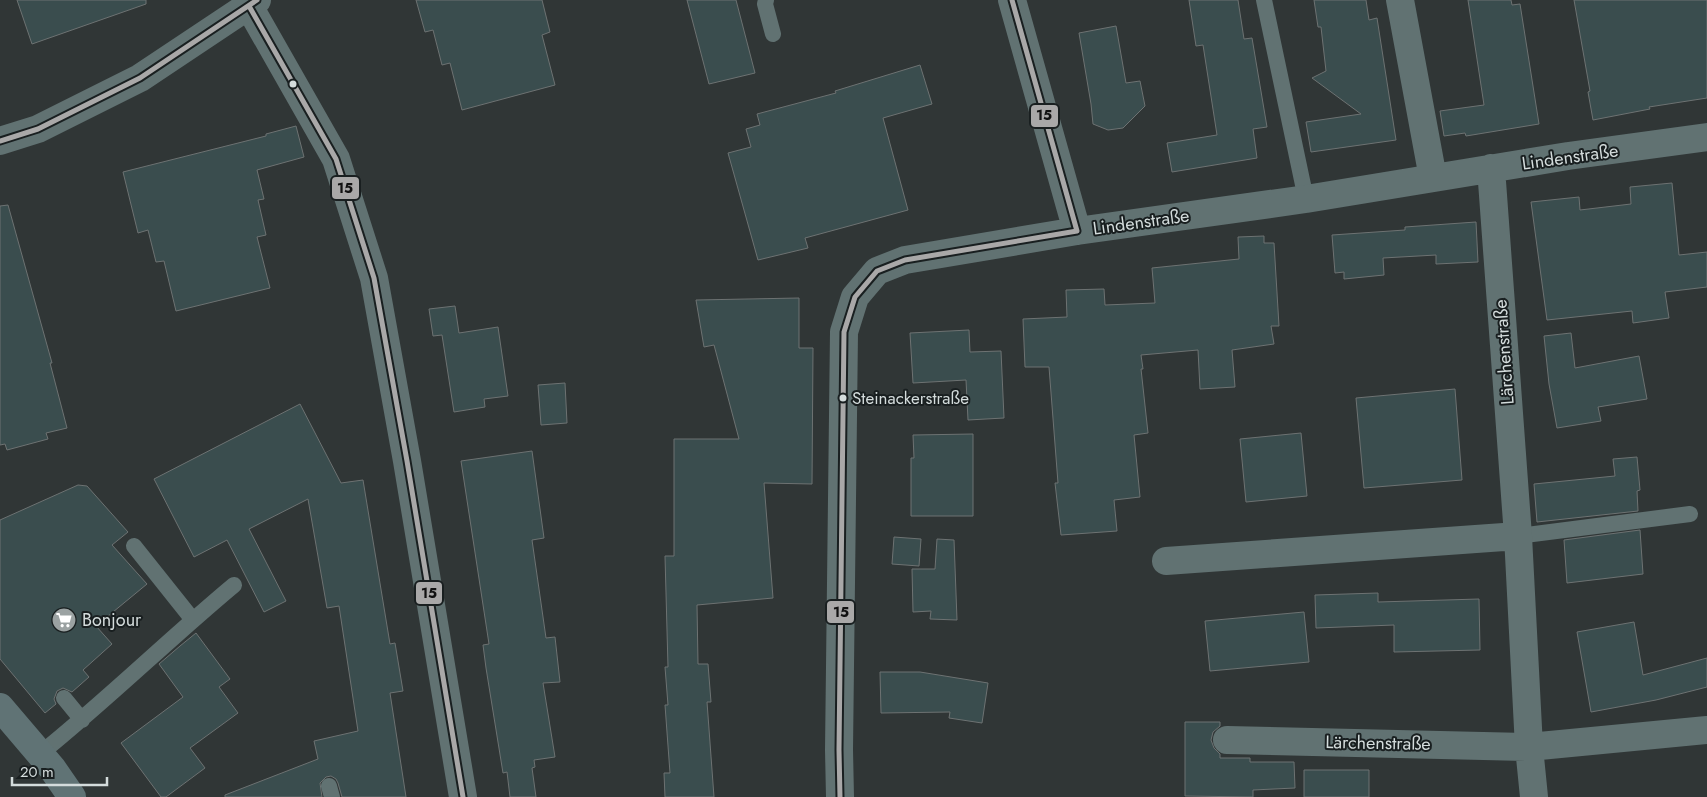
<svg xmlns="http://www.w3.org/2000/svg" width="1707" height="797" viewBox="0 0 1707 797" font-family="Jost,sans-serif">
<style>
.building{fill:#3a4d4e;stroke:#6d7272}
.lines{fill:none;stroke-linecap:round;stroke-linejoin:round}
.lane{stroke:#617272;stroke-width:16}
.street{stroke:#617272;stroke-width:28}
.secondary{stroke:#607375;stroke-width:28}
.bus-1-casing{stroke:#191f20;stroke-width:9}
.bus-1{stroke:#a9a8a8;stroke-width:5}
.bus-dot{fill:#d4dcdc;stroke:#191f20;stroke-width:2}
.labels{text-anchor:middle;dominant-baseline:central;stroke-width:4;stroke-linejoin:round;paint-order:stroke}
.bus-label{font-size:17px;fill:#d4dcdc;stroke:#191f20;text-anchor:start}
.street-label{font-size:18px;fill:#d4dcdc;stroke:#191f20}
.poi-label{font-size:18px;fill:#d4dcdc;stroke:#191f20;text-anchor:start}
.line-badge{stroke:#191f20;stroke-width:2}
.pale-badge-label{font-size:14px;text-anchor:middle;font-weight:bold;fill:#111}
</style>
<rect width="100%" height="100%" fill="#303636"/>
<path class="building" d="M17,0H146V4L32,44Z
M416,0H542L550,32L542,35L555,85L462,110L450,63L442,65L433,30L425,32Z
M687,0H736L755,73L709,84Z
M1189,0H1238L1244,39L1252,38L1267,127L1253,129L1257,158L1172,172L1167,143L1217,135L1203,45L1196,46Z
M1314,0H1366L1369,20L1377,18L1396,140L1311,152L1306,122L1361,114L1312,78L1326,71L1321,27H1318Z
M1468,0H1511L1512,5L1520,4L1539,124L1466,136L1465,133L1444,136L1440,111L1484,105Z
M1574,0H1707V98L1649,107L1650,109L1593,120L1588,92L1590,91Z
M1116,26L1126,83L1140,81L1145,106L1123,128L1108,130L1093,124L1091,104L1079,33Z
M920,65L932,104L883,118L908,210L805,238L808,248L758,260L728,153L751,147L746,129L760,125L757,114L836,93L835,91Z
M296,126L304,157L257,170L264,199L258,200L266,235L257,237L270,288L176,311L164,261L156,262L148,230L138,233L123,172L266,136V134Z
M1672,183L1679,255L1707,252V287L1665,292L1669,318L1633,323L1632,311L1547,320L1531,202L1579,197L1580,210L1631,204L1630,187Z
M8,205L52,363H50L67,428L46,433L48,439L7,450L5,444L0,445V206Z
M1476,222L1478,262L1436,264V255L1383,258L1384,275L1344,279V272L1335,273L1332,235L1405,230V227Z
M1264,236V243H1274L1279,326H1271L1274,344L1232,350L1235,387L1200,389L1198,350L1141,355L1143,369H1141L1148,433L1134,435L1140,497L1114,500L1117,531L1061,535L1055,483H1058L1049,367H1025L1023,319L1067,317L1066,290L1104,289L1105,305L1155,303L1152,268L1239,259L1238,237Z
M799,298V348H813L812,484L764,483L773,598L697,605L698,664H708L711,702H707L714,797H665L664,773H670L665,705H668L665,667H668L665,556H674V439H739L714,345L704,347L696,300Z
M455,306L459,333L498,327L508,396L484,399L485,407L454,412L442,335L433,336L429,309Z
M969,330L970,352L1001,351L1004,418L968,420L966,380L913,383L910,333Z
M1571,333L1575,368L1639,356L1647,399L1598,407L1601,421L1557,428L1549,384L1544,336Z
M565,383L567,423L541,425L538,385Z
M1455,389L1462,480L1364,488L1356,398Z
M300,404L341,483L363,480L390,644L395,643L403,691L390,693L406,797H342L338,783L336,779L331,776L326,777L320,783L322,797H225V795L318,759L314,741L358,731L339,606L327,608L308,499L249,529L286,601L264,612L227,540L194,557L154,479Z
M1301,433L1307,496L1246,502L1240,439Z
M973,434V516H911V458H914L913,435Z
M532,451L544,538L532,540L546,638L555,637L560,682L543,683L555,757L534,760L535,767L532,768L536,797H510L507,772L503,773L486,668L483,645L489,644L461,461Z
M1637,457L1640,490L1637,491L1638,511L1537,522L1534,484L1615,476L1613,459Z
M78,485L87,486L128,532L112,545L147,584L96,626L112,644L83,670L89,677L72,692L63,688L57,691L54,699L56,704L45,713L0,659V520Z
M1640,530L1643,574L1567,583L1564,540Z
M894,537L921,539L919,566L892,564Z
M937,539L954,540L957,620L930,619L931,611L913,612L912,569H935Z
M1378,593V602L1479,599L1480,650L1394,652V625L1316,628L1315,595Z
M1304,612L1309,662L1210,671L1205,621Z
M1634,622L1643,675L1707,658V687L1656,700L1591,712L1577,632Z
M196,633L230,679L219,687L238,713L190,748L205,768L166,797H161L121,743L183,697L159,664L180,646Z
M880,672H920L988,683L982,723L949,718L950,712L881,713Z
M1185,722H1220V726L1213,732L1211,740L1214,748L1220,754V758H1250V762H1294L1295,788L1253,790V797L1185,796Z
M1304,770H1369V797H1304Z"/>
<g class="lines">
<path class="lane" d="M766,0L765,4L773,34
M1264,0L1306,199
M1518,536L1690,514
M134,546L193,620
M64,698L82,720
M40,754C107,700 168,640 234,585
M329,786L332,797"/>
<path class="street" d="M1012,0L1077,231
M1400,0L1433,178
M249,6L336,159L374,278L407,461L463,797
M0,141L38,129L140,78L257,0
M1491,168L1518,536L1529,747L1534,797
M1166,561L1518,536
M1227,740L1529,747L1707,730
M840,797L839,750L844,332L855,297L877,271L905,260L1077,231L1306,199L1568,156L1707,137"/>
<path class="secondary" d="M0,707L52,768L72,797"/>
<defs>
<path id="bus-1" d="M1012,0L1077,231
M249,6L336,159L374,278L407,461L463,797
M0,141L38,129L140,78L257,0
M840,797L839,750L844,332L855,297L877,271L905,260L1077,231"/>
</defs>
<use href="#bus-1" class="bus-1-casing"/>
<use href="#bus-1" class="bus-1"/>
</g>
<defs>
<symbol id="supermarket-disc" viewBox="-11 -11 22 22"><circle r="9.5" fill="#9ba2a2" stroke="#191f20"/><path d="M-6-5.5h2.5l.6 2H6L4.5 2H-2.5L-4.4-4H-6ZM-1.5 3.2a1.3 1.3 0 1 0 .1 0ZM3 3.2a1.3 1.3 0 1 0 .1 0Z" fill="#fff"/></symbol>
</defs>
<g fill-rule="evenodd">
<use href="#supermarket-disc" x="50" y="606" width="28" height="28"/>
</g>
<g class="bus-dot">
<circle cx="293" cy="84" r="4.5"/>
<circle cx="843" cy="398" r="4.5"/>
</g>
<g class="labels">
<g class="bus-label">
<text x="852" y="398">Steinackerstraße</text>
</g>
<g class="street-label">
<text transform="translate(1570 157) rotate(-8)">Lindenstraße</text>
<text transform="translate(1141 222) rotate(-8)">Lindenstraße</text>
<text transform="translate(1504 352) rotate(-94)">Lärchenstraße</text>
<text transform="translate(1378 743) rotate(1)">Lärchenstraße</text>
</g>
<g class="poi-label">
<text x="82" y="620">Bonjour</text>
</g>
</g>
<g class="line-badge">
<rect x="1030" y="104" width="29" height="24" rx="5" fill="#a9a8a8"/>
<rect x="331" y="176" width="29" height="24" rx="5" fill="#a9a8a8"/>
<rect x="415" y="581" width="28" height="24" rx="5" fill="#a9a8a8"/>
<rect x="826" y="600" width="29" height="24" rx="5" fill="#a9a8a8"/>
</g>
<g class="pale-badge-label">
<text x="1044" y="120">15</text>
<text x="345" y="193">15</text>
<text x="429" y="598">15</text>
<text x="841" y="617">15</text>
</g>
<path d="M12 777v8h95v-8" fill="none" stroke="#d4dcdc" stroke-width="2.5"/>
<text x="20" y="777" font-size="15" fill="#d4dcdc" stroke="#191f20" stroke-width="4" paint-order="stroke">20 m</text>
</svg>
